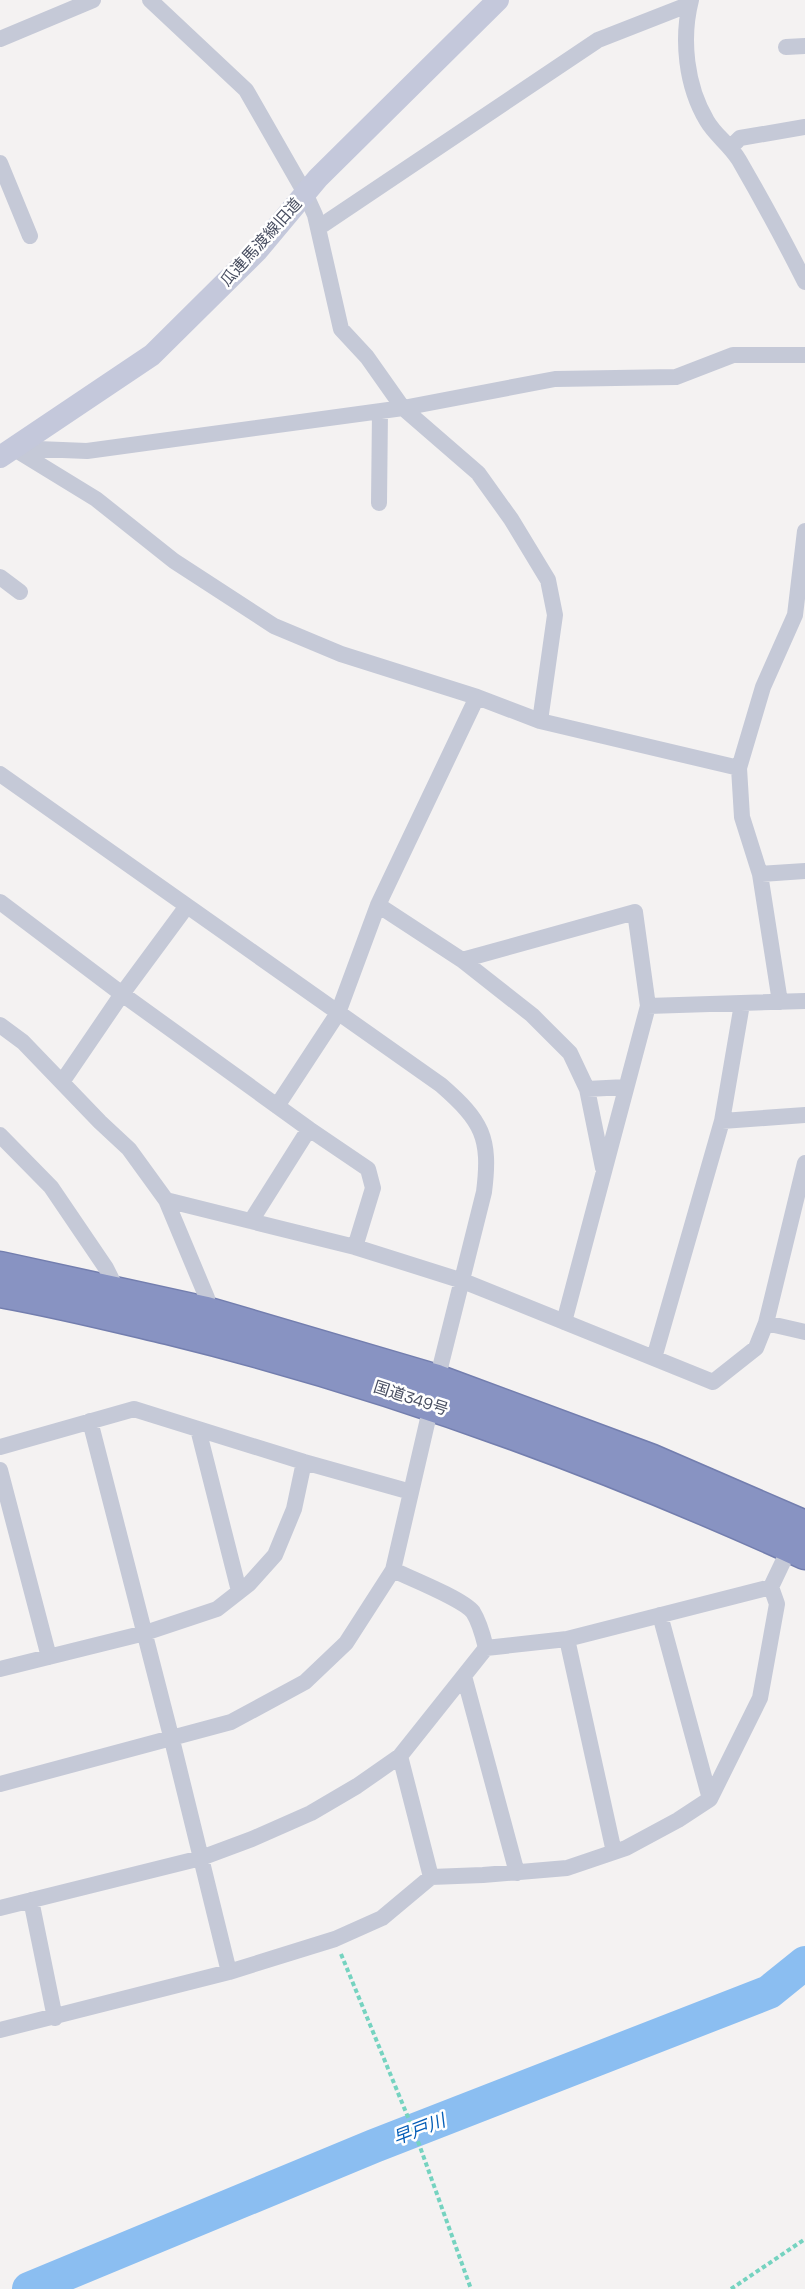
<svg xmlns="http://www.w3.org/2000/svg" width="805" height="2289" viewBox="0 0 805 2289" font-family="'Space Grotesk','Noto Sans JP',sans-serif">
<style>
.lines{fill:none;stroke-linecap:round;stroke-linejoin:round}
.river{stroke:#8bbef1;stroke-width:34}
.highway-casing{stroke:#737eae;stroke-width:33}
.path{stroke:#75d3c0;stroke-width:4;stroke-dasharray:4.5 3;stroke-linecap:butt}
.street{stroke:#c5c9d7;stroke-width:16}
.secondary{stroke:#c4c8db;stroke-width:22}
.highway{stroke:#8893c2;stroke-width:30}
.labels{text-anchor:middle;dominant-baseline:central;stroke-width:5;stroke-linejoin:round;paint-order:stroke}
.street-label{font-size:16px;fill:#484e61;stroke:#fff}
.water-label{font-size:18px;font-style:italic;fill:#055eb7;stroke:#fff}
</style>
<rect width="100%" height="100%" fill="#f4f2f2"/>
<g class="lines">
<path class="river" d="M29,2289L374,2146L769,1992L805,1963"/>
<defs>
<path id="highway" d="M0,1267L206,1312L437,1380L650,1459L805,1526
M0,1292C57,1302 113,1316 168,1329C388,1383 599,1460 805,1554"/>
</defs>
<use href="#highway" class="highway-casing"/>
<path class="path" d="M341,1954L419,2144L471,2289
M731,2289L805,2239"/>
<path class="street" d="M691,0C681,39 686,86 707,121C715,135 730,145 739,160C762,200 784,240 805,282
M0,39L93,0
M786,47L805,46
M731,147L740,138L805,127
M0,163L30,236
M318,228L598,40L690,4
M403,408L555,379L676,377L733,355H805
M403,408L478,473L511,519L548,580L555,615L540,721
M13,448L87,451L403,408L367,357L341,329L315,215L305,193L246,90L150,0
M16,450L96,499L174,561L274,626L341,654L477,697L540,721L739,768
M379,503L380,411
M0,577L20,592
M0,774L441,1085C482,1121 491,1137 484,1192L437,1380L393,1570L346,1643L305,1682L231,1722L0,1784
M760,874L805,871
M0,902L122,994L187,906
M378,905L462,960L635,912L648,1006L805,1001
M462,960L532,1015L570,1053L587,1089L603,1168
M780,1002L760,874L742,817L739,768L763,687L795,615L805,531
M0,1025L23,1042L100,1122L129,1149L166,1200L207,1298L206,1312
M62,1082L122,994L309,1129
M587,1089L626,1087
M277,1106L338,1013L378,905L477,697
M722,1121L805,1115
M0,1135L51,1187L106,1268L118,1292
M166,1200L355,1247L463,1281L713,1382L756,1348L766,1323L805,1163
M251,1221L309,1129L368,1169L373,1188L355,1247
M564,1322L648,1006
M766,1323L805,1332
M654,1358L722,1121L742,1004
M90,1421L172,1740L229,1972
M198,1429L239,1591
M0,1447L134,1409L304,1462L411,1492
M0,1470L49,1657
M393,1570C410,1578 463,1599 473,1612C480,1623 483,1636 486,1648L567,1639L771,1587
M660,1615L710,1799
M567,1639L614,1852
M0,1669L145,1633L217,1609L249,1584L275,1555L294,1509L304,1462
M464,1676L517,1873
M431,1877L400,1756L486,1648
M31,1900L55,2018
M0,1908L201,1858L252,1839L311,1813L357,1786L400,1756
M0,2030L229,1972L335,1939L382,1918L431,1877L483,1875L567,1868L626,1848L678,1820L710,1799L760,1698L777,1604L771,1587L790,1547"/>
<path class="secondary" d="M0,457L152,355L257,251L318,178L498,0"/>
<use href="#highway" class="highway"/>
</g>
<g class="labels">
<g class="street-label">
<text transform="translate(261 242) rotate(-48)">瓜連馬渡線旧道</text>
<text transform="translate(411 1398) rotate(18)">国道349号</text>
</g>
<g class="water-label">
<text transform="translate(419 2129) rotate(-21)">早戸川</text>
</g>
</g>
</svg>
